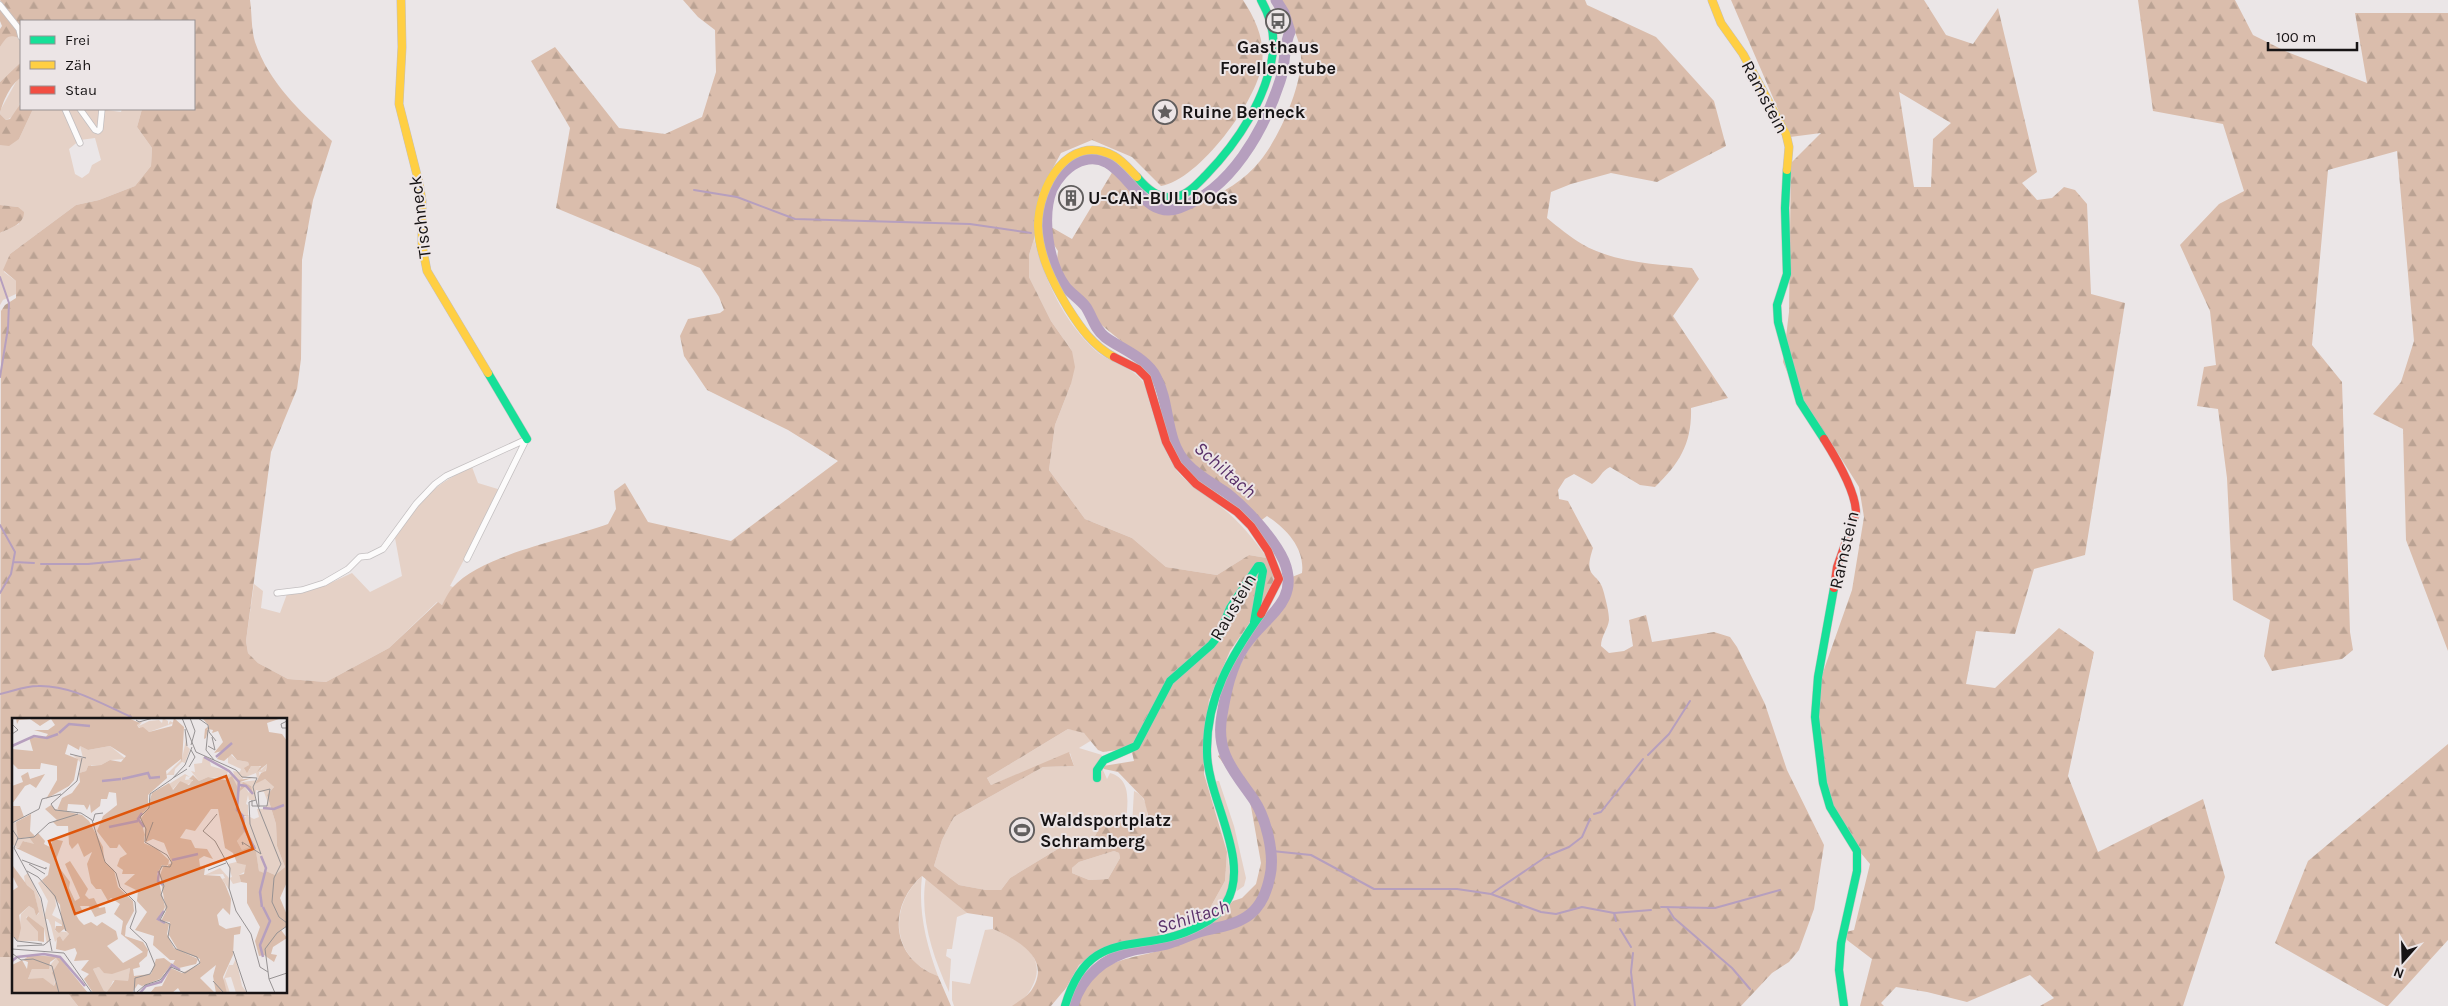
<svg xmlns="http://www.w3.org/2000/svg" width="2448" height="1006" viewBox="0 0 2448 1006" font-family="Karla,sans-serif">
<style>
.grass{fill:#e5d1c6;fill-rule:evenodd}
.forest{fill:url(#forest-firs);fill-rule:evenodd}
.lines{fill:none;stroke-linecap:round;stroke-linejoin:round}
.stream{stroke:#b69fbe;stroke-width:2}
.river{stroke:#b69fbe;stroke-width:11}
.street-casing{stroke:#c3bfc0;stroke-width:7}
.fast-casing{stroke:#c3bfc0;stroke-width:9}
.slow-casing{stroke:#c3bfc0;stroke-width:9}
.jam-casing{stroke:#c3bfc0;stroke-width:9}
.street{stroke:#fcfbfb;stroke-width:5.5}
.fast{stroke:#16e098;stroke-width:8}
.slow{stroke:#ffcf43;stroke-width:8}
.jam{stroke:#f24e42;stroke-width:8}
.labels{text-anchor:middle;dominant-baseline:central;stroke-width:4;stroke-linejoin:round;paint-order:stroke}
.poi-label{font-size:18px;font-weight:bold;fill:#171415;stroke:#ece5e6;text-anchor:start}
.street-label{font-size:18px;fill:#171415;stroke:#ece5e6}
.water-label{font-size:19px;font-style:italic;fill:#593069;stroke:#ece5e6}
.inset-river{fill:none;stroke:#b69fbe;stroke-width:2.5}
.inset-road{fill:none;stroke:#969293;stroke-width:1}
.view{fill:#de560c;fill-opacity:0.15;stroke:#de560c;stroke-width:2.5}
.inset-edge{fill:none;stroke:#171415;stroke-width:2.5}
</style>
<defs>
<pattern id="forest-firs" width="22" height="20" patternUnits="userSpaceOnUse" patternTransform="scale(1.25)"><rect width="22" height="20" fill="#dabdac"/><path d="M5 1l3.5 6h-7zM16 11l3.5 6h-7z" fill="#baa293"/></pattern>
</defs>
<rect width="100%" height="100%" fill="#ebe6e7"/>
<path class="grass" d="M21,33V62L0,82V47L6,37Z
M21,78C21,93 23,114 6,120L0,114L1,109L17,80Z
M33,109H100L121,112L122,109H142L137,127L152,148L151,166L135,186L99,200L76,205L10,254L4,272L16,281V294L3,300L0,305V233L19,224L18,207L0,205V145L19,139ZM95,138L101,160L92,165L89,173L82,178L75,174L69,149L80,140Z
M1034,239C1044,279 1064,322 1096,351C1110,363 1132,366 1143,382C1147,388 1148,397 1150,404C1157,426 1163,451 1177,471C1189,486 1207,494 1221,507C1239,521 1254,539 1267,558L1249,555L1217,575L1166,567L1132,538L1085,519L1049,470L1055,425L1071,384L1072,351L1051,321L1029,277V255Z
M472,467L478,483L501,490L450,586L453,587L442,605L437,602L389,648L326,682L288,679L258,663L248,653L246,641L254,584L263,591L261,608L280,613L287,594L324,586L352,573L370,592L402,576L395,538C421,501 430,486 472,467Z
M1068,729C1078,730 1086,732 1092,740L1079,748L1102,755L1099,761L1107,779L1110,773C1133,779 1127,805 1126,824L1101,825L1095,836L1066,844L1010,878L1001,890H986L959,885L934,866L942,840L954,817L1043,767L1074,766L1070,753L991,785L987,778Z
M1217,781H1219L1234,826L1246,878L1244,886L1237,891C1239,854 1225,819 1215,783Z
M1134,791C1147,797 1149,811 1146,824L1141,826L1132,825Z
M1114,851L1119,853L1120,858L1108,879L1089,880L1072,873V868L1079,862Z
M1227,852C1232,885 1232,897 1205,917L1225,881Z
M922,876C918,911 926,943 938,976C892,959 887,908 922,876Z
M926,877L967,913L957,917L952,949H947L946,956L951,959L949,992C933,956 919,917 926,877Z
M993,929C1018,940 1049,955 1032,987C1029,994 1020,1003 1013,1006C1004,1006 966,1006 954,1006L952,1000V981L970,984L985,930Z
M0,957H14V992H67L78,1006H0Z"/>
<path class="forest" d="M0,0H250C252,13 251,29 255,42C269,83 301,112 332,141L313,200L302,260L301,359L297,389L271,452L246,641L248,653L258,663L288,679L326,682L389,648L438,602L442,605C445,599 448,593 452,588C482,554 565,540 608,524L616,509L614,491L625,483L648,522L731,541L838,461L788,430L707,390L684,356L680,336L688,319L720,313L724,310L719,297L700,268L556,208L570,128L531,61L555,47L619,128L665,134L702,117L716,72L715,30L698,17L683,0H1243C1256,20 1265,40 1262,64C1257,101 1199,180 1161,186L1132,157L1092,140L1061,153L1039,194L1034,239L1029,255V277L1051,321L1072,351L1075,367L1071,384L1055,425L1049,470L1085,519L1132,538L1166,567L1217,575L1249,555L1267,558C1281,583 1271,593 1256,614L1253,607L1250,622L1230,651L1209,700L1204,738V774L1227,852L1225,881L1205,917L1153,937L1094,953L1079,965L1066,988L1051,1006H1012C1018,1002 1026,997 1031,991C1053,959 1018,940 993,929V917L967,913L922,876C886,908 892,959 938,976L951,1006H78L67,992H286V720H14V957H0L1,311L5,305L16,298V281L3,270L10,254L76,205L99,200L135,186L151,166L152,148L137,127L142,109H194V21H21V28ZM1068,729L1084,733L1098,750L1103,752L1131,748L1134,761L1103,766L1104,769L1118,772L1144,799L1148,815L1146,824L1135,826L1104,819L1095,836L1066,844L1010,878L1001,890H986L959,885L934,866L942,840L954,817L1043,767L1074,766L1069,752L991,785L987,778ZM1114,851L1119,853L1120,858L1108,879L1089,880L1072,873V868L1079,862Z
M1279,0H1585L1587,5L1656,37L1714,101L1726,146L1657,182L1611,173L1571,184L1551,192L1547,218C1558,227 1570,237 1582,244C1614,263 1657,264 1692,268L1699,279L1673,316L1728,398L1691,408C1692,443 1680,463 1655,487L1640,485L1610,467C1601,471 1600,479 1592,484L1574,474L1565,479L1558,490L1559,499L1568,501L1593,548C1582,581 1599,570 1604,593C1606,601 1609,612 1609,620C1608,629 1601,636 1601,646L1609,653L1624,651L1633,646L1629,620L1646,615L1652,642L1714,632L1730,637L1737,647L1765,704L1787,770L1824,845L1814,909L1799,950L1789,962L1772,973L1741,1006H1077C1085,963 1124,960 1158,951C1176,946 1194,936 1213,930L1210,925L1233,901L1242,898L1256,884L1261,863L1250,801L1218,756L1227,750C1217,708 1238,661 1263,628C1277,611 1295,602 1292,577L1302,573C1305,549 1287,529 1267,516L1259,522L1231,493L1212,481L1187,461L1172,432L1158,371L1099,323L1056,268L1058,251L1048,236L1051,227L1072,239L1113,171C1131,182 1140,208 1161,212C1176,216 1189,209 1201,203C1222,193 1245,180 1260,161C1279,138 1302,86 1301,57C1301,38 1287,16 1279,0Z
M1731,0H1924L1946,35L1973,44L1998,8L2037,172L2022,183L2037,200L2052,198L2064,187L2075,190L2087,204L2091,294L2125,303L2085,555L2034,569L2015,634L1976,631L1966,684L1995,688L2059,628L2094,652L2068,776L2098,852L2203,799L2225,877L2183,1006H2040L2054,998L2030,975L1967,1002L1927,992L1896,987L1881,1003L1884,1006H1860L1872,959L1847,940L1846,932L1854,930L1870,864L1830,816L1815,695L1852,590L1864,517L1859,487L1839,455L1800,402L1783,362L1789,312L1791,163L1821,133L1790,137ZM1899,92L1951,123L1933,139L1931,187H1914Z
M2138,0H2235L2253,35L2285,51L2367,83L2355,13H2448V651L2406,540L2403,429L2373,414L2401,382L2414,341L2397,151L2328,170L2312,345L2342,382L2350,632L2353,650L2342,659L2272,671L2264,656L2270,620L2233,600L2227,478L2218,409L2197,406L2204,367L2216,365L2210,311L2180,245L2219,204L2244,191L2223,124L2153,111Z
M0,6L17,28L20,38C7,34 7,37 0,47V29L2,26L0,21Z
M21,62V78C11,83 2,103 0,114L6,120L10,119L21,103V109H33L19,139L9,146L0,145V82Z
M0,205L18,207L24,212C24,225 10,228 0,233Z
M2448,744V940L2388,1006H2386L2275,943L2308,861Z"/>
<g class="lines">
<path class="stream" d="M694,190L737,197L795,219L970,224L1031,233
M0,277L9,303L8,328L0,377
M0,525L15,552L11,574L0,593
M14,562L34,563
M41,564H88L140,559
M0,694C13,691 25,686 38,686C71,685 102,704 131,717
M1648,755L1669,734L1690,701
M1594,814L1601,812L1643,759
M1272,851L1311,855L1374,889H1457L1491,894L1541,912L1556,914L1582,907L1614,913L1651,910
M1491,894L1547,856L1569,847L1582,837L1590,819
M1661,907L1715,908L1780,890
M1667,907L1674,918L1732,968L1750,989
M1614,913L1616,921
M1620,929L1631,947
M1633,953L1631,972L1635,1006"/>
<path class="river" d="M1073,1006C1081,977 1105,957 1134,950C1146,947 1158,947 1170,943C1183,939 1197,931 1211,929C1245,923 1263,912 1270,876C1275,854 1266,818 1254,800C1234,771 1215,753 1222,715C1226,691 1231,667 1244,647C1263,617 1301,603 1284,561C1274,539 1247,509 1228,494C1214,484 1199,477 1187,464C1164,439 1171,405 1156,377C1147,358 1121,349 1105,337C1094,328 1093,318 1086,307C1080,299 1071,294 1065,286C1048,263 1041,217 1052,189C1057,179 1066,168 1076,163C1124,139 1135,224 1179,208C1231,190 1264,130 1280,81C1286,65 1283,46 1290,32L1284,13L1276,0"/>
<defs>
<path id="street" d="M0,5L19,29L21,37
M65,109L80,143
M80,109L95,130L98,131L100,129L102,109
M467,559L526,440
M277,593L302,590L324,583L348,569L360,557L369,556L383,549L416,504L435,484L446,476L527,439"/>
<path id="fast" d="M1787,170L1785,208L1787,274L1777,305L1778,322L1800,402L1824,439
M1137,177C1147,189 1158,199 1175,197C1188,195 1198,183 1206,175C1238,142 1267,98 1273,52C1275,34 1270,16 1261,0
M488,373L527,439
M1834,588L1818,677L1815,717L1823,783L1830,807L1857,851V871L1841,943L1839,970L1844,1006
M1097,778V770L1104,760L1136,746L1170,681L1211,645L1219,635L1230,608L1258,566H1261L1263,571L1254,622
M1065,1006C1090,921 1142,958 1201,925C1211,920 1220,913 1226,903C1252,861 1207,798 1207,752C1206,698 1231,656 1261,614"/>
<path id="slow" d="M401,0L402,47L399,104L419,183L422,201V245L427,271L488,373
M1712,0L1721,23L1743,54L1786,134L1789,147L1787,170
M1114,357C1093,346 1080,327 1068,308C1053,283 1039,256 1038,226C1038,187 1068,132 1114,156C1123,161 1130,170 1137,177"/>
<path id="jam" d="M1114,357L1138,369L1147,378L1166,442L1178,465L1196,484L1237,512L1251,526L1268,551L1279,579L1261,614
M1824,439C1836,458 1856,491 1856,513L1837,567L1834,588"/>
</defs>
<use href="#street" class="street-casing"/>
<use href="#fast" class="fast-casing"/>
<use href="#slow" class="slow-casing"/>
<use href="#jam" class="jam-casing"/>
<use href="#street" class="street"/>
<use href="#fast" class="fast"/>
<use href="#slow" class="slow"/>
<use href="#jam" class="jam"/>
</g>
<defs>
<symbol id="bus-ring" viewBox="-11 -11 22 22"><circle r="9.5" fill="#ece5e6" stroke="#615e5e" stroke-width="1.5"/><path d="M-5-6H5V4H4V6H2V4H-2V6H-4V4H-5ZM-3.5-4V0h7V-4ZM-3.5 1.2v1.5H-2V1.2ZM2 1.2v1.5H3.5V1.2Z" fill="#615e5e"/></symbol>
<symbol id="sight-ring" viewBox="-11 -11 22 22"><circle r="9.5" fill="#ece5e6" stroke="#615e5e" stroke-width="1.5"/><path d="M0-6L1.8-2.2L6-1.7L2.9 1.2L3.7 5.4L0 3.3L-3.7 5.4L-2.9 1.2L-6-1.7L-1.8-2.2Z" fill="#615e5e"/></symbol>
<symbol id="building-ring" viewBox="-11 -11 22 22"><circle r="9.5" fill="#ece5e6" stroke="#615e5e" stroke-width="1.5"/><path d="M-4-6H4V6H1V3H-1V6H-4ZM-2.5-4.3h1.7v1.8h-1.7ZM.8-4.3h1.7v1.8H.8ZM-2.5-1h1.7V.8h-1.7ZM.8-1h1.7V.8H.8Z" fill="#615e5e"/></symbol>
<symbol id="stadium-ring" viewBox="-11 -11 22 22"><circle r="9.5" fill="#ece5e6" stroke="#615e5e" stroke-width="1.5"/><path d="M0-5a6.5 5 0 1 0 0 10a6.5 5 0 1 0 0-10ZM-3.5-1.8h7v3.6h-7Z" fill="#615e5e"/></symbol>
</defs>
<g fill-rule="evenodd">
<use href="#bus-ring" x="1264" y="7" width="28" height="28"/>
<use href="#sight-ring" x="1151" y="98" width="28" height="28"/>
<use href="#building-ring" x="1057" y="184" width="28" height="28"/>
<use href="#stadium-ring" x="1008" y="816" width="28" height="28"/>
</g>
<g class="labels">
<g class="poi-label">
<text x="1278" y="47" text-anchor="middle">Gasthaus<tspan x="1278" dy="21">Forellenstube</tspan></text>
<text x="1182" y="112">Ruine Berneck</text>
<text x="1088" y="198">U-CAN-BULLDOGs</text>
<text x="1040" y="820">Waldsportplatz<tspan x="1040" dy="21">Schramberg</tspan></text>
</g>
<g class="street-label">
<text transform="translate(1765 97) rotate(62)">Ramstein</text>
<text transform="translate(420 217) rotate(-97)">Tischneck</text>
<text transform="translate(1844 550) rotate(-77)">Ramstein</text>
<text transform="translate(1233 607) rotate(-60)">Raustein</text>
</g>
<g class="water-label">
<text transform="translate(1225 470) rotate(41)">Schiltach</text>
<text transform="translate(1193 917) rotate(-17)">Schiltach</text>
</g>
</g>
<g transform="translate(12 718)">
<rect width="275" height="275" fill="#ebe6e7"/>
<path d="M129,0L125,2L130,4L127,8L137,3L147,2L150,5L151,0L156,3V7L158,3L162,5L137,14L128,10L125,7L128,5L125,2ZM175,17V28L178,31L173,45L170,44L163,51L162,57H154L170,41ZM68,28L76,32L98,28L114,41L98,42L89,47H79V50L76,48L74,53L67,55L68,44L61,37L71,40ZM218,36L225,42L236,44L237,47L233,50L238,52L236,50L239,48L247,47L249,52L255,46L253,55L247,54L248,59L245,60L244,55L231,60L229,64L253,61L262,69L255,77L264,106L265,128L273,149L263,157L254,153L255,148L251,156L247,153L243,129L230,132L225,123L233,112L231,102L235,97H231L226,91L227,74L233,69L237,75L239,68L231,65L225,70L221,61L196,59L187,63L179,53L183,54L182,46L190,45L191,39L188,37L198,44L199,48L216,53L215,57L219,55L223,60L221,53L228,54L229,51L216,45V39L213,41ZM244,72L252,74L256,85L252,91H245L247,99L242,101L236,98V87L234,86L236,77L237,82H243ZM173,56L178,59L174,58L173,62L180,61V65L172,67L168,63L160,72L157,66ZM3,104L7,109L5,122L17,119L23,124L21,127L12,123L7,130L0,126V105ZM228,143L234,147V153L227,157L229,164L221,166L218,161V173L210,161L213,160L211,156L193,157L208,150L217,160L220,159L216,146ZM16,155L29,183L32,200L36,183L26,165L30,162L43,178L44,188L40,197L49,202L50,207L43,203V213L54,214L57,216L56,220L51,223L48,218L43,224L39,208L36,201H33L38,220L35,226L32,210L15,198L14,201L26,214V223H6L9,196L17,188L22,191L24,198L27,195L22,173L13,165L12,158ZM44,240L47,244L42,268L33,262L16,261L20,251H35ZM224,240L230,268L235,275H224L219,259L213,260L218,275H215L211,263L217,247H221ZM87,249L94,254L118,250L116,263H101L96,274L92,273L81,251Z" fill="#e5d1c6" fill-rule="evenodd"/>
<path d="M4,0H116L128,5L125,7L127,10L131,9L137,14L160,8L162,0L172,9L170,44L169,41L154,53L155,60L136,77V90L126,100L133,109L132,125L145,131L157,142L156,148L150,147L145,156L153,189L147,203L157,206L155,216L162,230L186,241L184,246L167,250L161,246L163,242H158L141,227L142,218L123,212L135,194L125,183L126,173L112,166L123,156H110L111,152L105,148L108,140L115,136L107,126L105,130H98L85,113L91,98L105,87L104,75L97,74L95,81H89L88,88L79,95L78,86L75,92L72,87L56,86L55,93L45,92L50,80L60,75L68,64L67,55L74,53L76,48L89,47L98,42L109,44L114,38L98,28L76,32L68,28L67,32L56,26L53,36L66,41L62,62L57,68L34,81L45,62V48L29,45L28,51H6L0,45V31L21,33L17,19L33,20L36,16L22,12H36L43,7L39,1L28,8L18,1L7,2L5,6ZM270,0L255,5L257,14L270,16L275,23V164L268,180L275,197V208L269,212L275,220L261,229L259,236L265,237L262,244L252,237L247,238L243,223L248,209L235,185V165L229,164L227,157L232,156L234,147L225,145L221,135L213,130L206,91H199L183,113L174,111L168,120L179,122L183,130L195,131L201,141L192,138L187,141L188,148L193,150L192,157L208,158L213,166L219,181L218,197L211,190L205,197L207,207L214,211L229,208L228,216L222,217L221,237L211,259L215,275H204L201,258L204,247L188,260L203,275H169L166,270L160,275H138L143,269L150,268L159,250L170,255L188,246V241L166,232L157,217L158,204L149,203L154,193L148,157L151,149L160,145L152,125L141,121L134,124L129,100L135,92L140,75L157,65L161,72L168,63L177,67L181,62L177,61L181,57L187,63L196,59L214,62L220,58L226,70L225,62L240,60L228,64V70L231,64L239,68L241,76L233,69L227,74L226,91L231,97H239L232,98L233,113L225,123L230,132L243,127L247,153L252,155L254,148V153L263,157L273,149L265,128L264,106L255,77L262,69L253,61L243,66L249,55L254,53L255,46L245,54L249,48H239L235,55L232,50L237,47L236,44L225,42L220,36L212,43L205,41L210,33L202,35L211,24L206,13L200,15L201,12L196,11L194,20L192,21L193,11L197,8L191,1ZM16,54L18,61L33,56L24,70L18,66L13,68L0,86V68L11,64L9,58ZM39,87L43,91L70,97L77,103L91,129L92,143L102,152L106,169L121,183L122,193L114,208L113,218L131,224L136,232L135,238L127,245L128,249L121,251L122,258L139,256L144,241L152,240L160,246L148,261L130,268L126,266L120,275H81L72,261L77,256L69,252L77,242L62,243L65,235L63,230L53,233L44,231L45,220L48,218L51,223L57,216L52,211L47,215L43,212L44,208H50L48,187L30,162L36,157L38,146L2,129L7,130L11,123L22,126L17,119L6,121L4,104L19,96L18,113L23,118L26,115L33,123L32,126L38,129L41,121L51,123L43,144L58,164L57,170L63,183L68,180L53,146L58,143L76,171L73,177L77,181L82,180L87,190L93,189L94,195L83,199L77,188H68L70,192L63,195L67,202L72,207L79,204L85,208L90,204L104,213L106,221L95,228L111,245L131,234L109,216L111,203L102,196L108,186L99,180L96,183L89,171H84L79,165L75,146L80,134L72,139L66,125L60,131L57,126L56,108H45L41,104L45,102L33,91ZM87,249L92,255L100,256L118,250L116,263L103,262L95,274L92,273L81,251ZM0,88H8L12,99L0,105ZM0,132L1,148L15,167L22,173L27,194L24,198L22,191L17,188L7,197L9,210L6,223L0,218V173L6,169L0,157ZM16,198L32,210V224L26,223V214L14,201ZM18,237L47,239L76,275H0V247L10,242L15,251L16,244L11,242ZM44,240L47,244L40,255L44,263L42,268L31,260L16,261L20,251H37L38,244Z" fill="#dabdac" fill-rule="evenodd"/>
<path class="inset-river" d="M47,15L57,6L78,8M0,28L22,18L35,20L46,16M192,39L217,53L227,64L225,92L231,98L232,110L243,131M204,39L220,25M110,61L136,55L138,60L148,59M90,63L109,61M228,67L234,68L241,76M251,90L262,91L272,87M130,95L126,101L132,109M97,109L126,103M249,138L254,150L248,174L250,189M160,142L186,136M147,153L146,163L151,167M251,189L258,203L248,227L251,239M152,193L146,201L153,205M0,243L5,239L32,236L48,239L73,268M128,275L134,268L149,264L160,247L168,252"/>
<path class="inset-road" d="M170,0L184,34L224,52L230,59L245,60L241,69L245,86L269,146L262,160L260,184L267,199L275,205M178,0L183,13L179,27M186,0L196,7L197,14L204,23M124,2L127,4L141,0M275,3L269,6L270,10H275M0,6L6,12L0,16M173,11L175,28M196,12L194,32L202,42M196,28L203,32L200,19M58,36L74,40M70,40L65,63L39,86L43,92L69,95L80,102L93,144L104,155L108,169L123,184L124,194L118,210L134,225L143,247L138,256L123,260L122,275M177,49L183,39L179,32M161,60L175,51M240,82V88H255L258,71M247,89L246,74L258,71M81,103L83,96L91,95M0,105L27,91L30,81L49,76M0,111L6,120L2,130L29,180L40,233M191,113L203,123L218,150L217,170L224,193L239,216L248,249L256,254M191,113L205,96M5,121L22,119L37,105L66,96M134,123L141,104M231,127L230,124L249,136L238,106L237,84L244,82M10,142L34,151V149M17,146L33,156M196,152L214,145M15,153L26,159L43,178L54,213M2,219L5,223L30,226M5,228L32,227L39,221M0,231L52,235L80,275M221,233L235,275M1,236L9,242L21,241L40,248L47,275M257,261L275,255M201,263L212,275M124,275L133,267L148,262L159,249L173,255L188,245L185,239L164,231L156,219L158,206L148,202L155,189L149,177L152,168L147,154L150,148L158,149L160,145L155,137L133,124L134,111L128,99L137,90L138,76L160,61L173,47L180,29M263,275L257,261L253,231L265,215L275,208"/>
<path class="view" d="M214,58L241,131L63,196L37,123Z"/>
<rect width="275" height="275" class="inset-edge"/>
</g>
<rect x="20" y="20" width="175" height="90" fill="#ece5e6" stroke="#979192"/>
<rect x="30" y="36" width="25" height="8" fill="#16e098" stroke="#979192"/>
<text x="65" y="45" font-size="15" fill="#171415">Frei</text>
<rect x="30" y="61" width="25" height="8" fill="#ffcf43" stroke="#979192"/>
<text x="65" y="70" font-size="15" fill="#171415">Zäh</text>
<rect x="30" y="86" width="25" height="8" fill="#f24e42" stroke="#979192"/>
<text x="65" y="95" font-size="15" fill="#171415">Stau</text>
<g transform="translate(2403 961) rotate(200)" stroke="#ece5e6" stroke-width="4" paint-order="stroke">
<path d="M0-4L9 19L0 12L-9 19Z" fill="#171415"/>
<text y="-8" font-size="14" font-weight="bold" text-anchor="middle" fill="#171415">N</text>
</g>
<path d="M2268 42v8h89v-8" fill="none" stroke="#171415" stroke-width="2.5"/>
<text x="2276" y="42" font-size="15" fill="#171415" stroke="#ece5e6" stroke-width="4" paint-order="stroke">100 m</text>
</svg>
